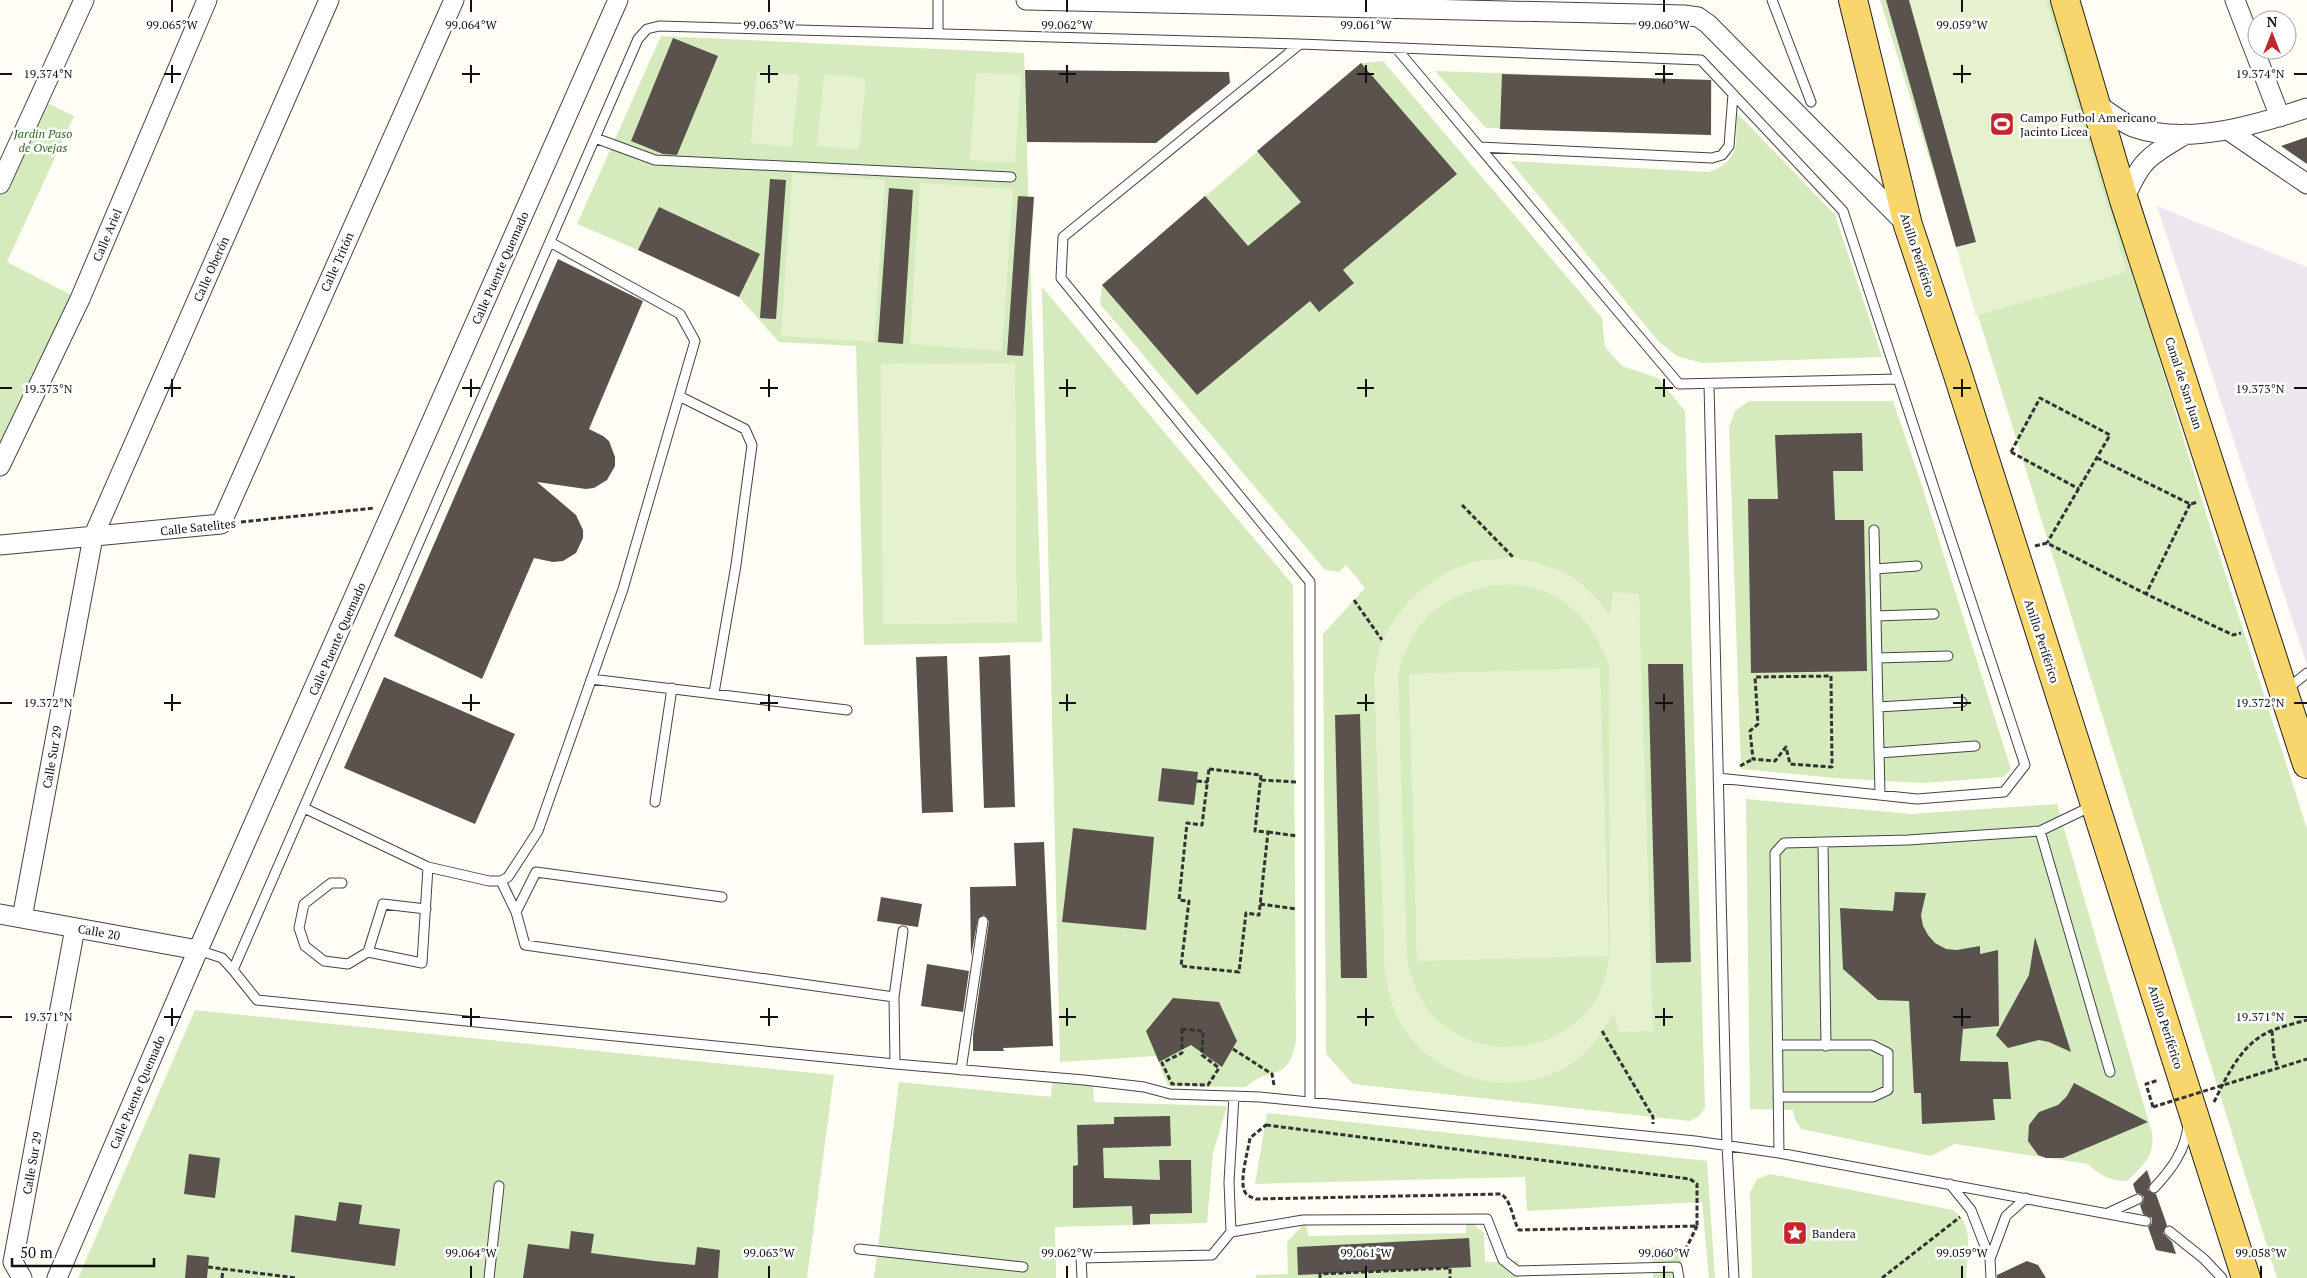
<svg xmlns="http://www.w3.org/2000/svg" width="2307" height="1278" viewBox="0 0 2307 1278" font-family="'PT Serif',serif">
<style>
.industrial{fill:#eee6ef}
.green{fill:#d5ebbd}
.pitch{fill:#e6f2cf;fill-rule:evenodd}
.building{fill:#5a524d}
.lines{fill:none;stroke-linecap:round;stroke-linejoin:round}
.service-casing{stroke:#444;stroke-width:11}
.minor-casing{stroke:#444;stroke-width:21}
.primary-casing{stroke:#222;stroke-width:30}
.path{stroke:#333;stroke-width:3;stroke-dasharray:5 2.5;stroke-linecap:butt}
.service{stroke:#fff;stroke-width:9}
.minor{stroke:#fff;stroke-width:19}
.primary{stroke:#f9d66b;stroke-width:28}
.path-bridge{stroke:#333;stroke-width:3;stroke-dasharray:5 2.5;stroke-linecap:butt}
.ticks{fill:none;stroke:#111;stroke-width:2}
.labels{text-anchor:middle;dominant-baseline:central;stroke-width:5;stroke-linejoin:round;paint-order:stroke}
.poi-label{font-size:12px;fill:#111;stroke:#fff;text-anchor:start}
.park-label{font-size:12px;font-style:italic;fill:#2f6b1f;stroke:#fff}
.street-label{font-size:12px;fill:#111;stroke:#fff}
.ticks-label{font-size:12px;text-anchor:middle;fill:#111;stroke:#fff;stroke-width:5;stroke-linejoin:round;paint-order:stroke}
</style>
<rect width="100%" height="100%" fill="#fffdf5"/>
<path class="industrial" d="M2157,206L2307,267V665Z"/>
<path class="green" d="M1880,0H2051L2208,520L2307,829V1278H2277Z
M661,36L1024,53L1042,642L864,645L856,346L779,342L739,297L638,250L577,224Z
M1383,61L1602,318L1605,347L1622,366L1658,378L1685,411L1705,1108L1699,1116L1690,1121L1353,1084L1326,1054L1323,634L1365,588L1346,565L1339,572L1325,570L1100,304L1102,285L1361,63Z
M1435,71L1712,80L1711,135L1486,128Z
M41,100L74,116L7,262L77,298L0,472V189Z
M1736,112L1835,215L1882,357L1702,363L1677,356L1659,342L1510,161L1709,172C1742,160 1736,142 1736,112Z
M1042,287L1293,585L1296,1040C1288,1085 1271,1064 1246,1087L1168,1086L1156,1056L1060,1062Z
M1749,401H1893L1922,486L2011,769L2004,777L1923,783L1835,778L1741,769L1729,427L1735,411Z
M1746,799L1911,814L2057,804L2152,1133C2155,1156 2143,1166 2127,1181C2109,1181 2100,1175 2088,1164L1955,1144L1931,1156L1801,1129L1795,1119L1793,1110L1750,1109Z
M195,1010L834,1075L807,1278H78Z
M899,1082L1051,1097L1052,1083L1093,1084L1094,1102L1227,1106L1213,1153L1207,1223L1055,1227L1056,1278H874Z
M1267,1113L1707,1161L1715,1278H1709L1702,1202L1527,1211L1525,1177L1255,1184Z
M1770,1174L1953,1210C1975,1225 1967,1254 1966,1278H1752L1750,1192L1757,1179Z
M1466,1218L1484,1233L1485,1262L1518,1261L1519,1278H1256V1275L1288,1274L1287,1242L1306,1222L1308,1236L1466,1233Z
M1652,1247H1681L1683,1278H1653Z"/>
<path class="pitch" d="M1886,0H2046L2127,272L1976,316Z
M757,71L799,75L792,147L751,143Z
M976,73L1021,75L1015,163L970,160Z
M824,74L866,78L859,150L817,146Z
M792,174L885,180L874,342L781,336Z
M920,183L1013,189L1002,351L910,344Z
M1015,363L1017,623L883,624L881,364Z
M1513,557C1561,569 1580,574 1610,615L1613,592L1639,594L1653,1031L1619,1032L1614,1013C1602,1031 1593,1047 1576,1060C1520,1102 1438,1083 1402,1026C1393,1011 1388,992 1385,975L1374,676C1377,665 1378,650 1383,639C1400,603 1436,571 1475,562C1487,559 1500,559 1513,557ZM1491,585C1502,585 1515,584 1526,586C1569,595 1595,626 1609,665L1610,953C1608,967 1605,981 1599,994C1567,1053 1482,1065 1435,1018C1419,1001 1412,982 1407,960L1398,674C1415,619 1435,600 1491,585Z
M1600,668L1609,956L1417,961L1409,674Z"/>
<path class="building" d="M1886,0H1909L1976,242L1956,247Z
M673,38L718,56L677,155L663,154L631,141Z
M1361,63L1457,174L1343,270L1354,283L1319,312L1310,301L1197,395L1102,285L1205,196L1248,246L1301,202L1257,151Z
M1025,70L1229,72L1230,83L1156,143L1027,142Z
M1502,74L1711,80V135L1500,129Z
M2307,137V164L2281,146Z
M770,179L786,180L776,319L760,318Z
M889,188L913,190L903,344L878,342Z
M1018,196L1034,197L1023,356L1007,355Z
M659,207L760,254L739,297L638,250Z
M558,259L643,301L589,429L603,436L609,441L615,457V466L607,480L594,488L586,489L537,482L576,515L583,530V538L576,553L563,561L553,562L534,558L482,679L394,636Z
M1862,433L1863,471H1833L1835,520H1864L1867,671L1751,673L1748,499H1778L1775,435Z
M1010,655L1015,807L984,808L979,657Z
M947,656L953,812L922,813L916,657Z
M1648,664H1683L1691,962L1656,963Z
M384,677L515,734L475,824L344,768Z
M1360,714L1367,978H1341L1335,715Z
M1162,768L1198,772L1194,805L1158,801Z
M1073,828L1154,837L1146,930L1062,922Z
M1044,842L1053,1046L1003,1048L1004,1051H973V1035L989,921L984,915L978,918L971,957L970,887L1016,886L1014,843Z
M1895,892L1926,893L1921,915L1923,926L1928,935L1935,943L1946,949L1957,950L1980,946V954L1998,950L1999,1026L1963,1029L1960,1061L2008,1062L2011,1099H1993L1995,1120L1922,1124L1921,1093H1914L1909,1001L1878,1000L1843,969L1840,908L1893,911Z
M881,897L922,904L918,927L877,921Z
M2035,937L2071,1052L2049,1042L2039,1040L2008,1048L1996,1035L2029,975Z
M927,964L969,971L963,1012L921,1006Z
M1173,998L1219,1002L1237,1041L1222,1067L1191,1045L1159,1062L1146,1031Z
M2074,1083L2148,1122L2063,1158H2046L2038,1155L2028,1141L2029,1125L2039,1112L2058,1105L2067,1096Z
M1170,1116L1171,1146L1103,1148L1104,1178L1160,1180L1159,1160H1191L1192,1213L1150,1214V1224L1133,1225L1132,1206L1073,1208V1166L1078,1165L1077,1125L1114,1124V1117Z
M189,1154L220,1158L215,1198L184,1194Z
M2147,1170L2151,1182L2148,1190L2156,1194L2167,1225L2163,1233L2172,1242L2176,1254L2156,1250L2148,1227L2152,1223V1218L2143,1214L2140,1205L2143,1202L2144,1197L2141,1194L2136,1193L2133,1184Z
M339,1202L362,1205L359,1224L400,1229L395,1266L291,1252L295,1215L336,1221Z
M571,1231L594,1234L591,1253L654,1261L695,1265L697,1247L720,1250L718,1278H523L528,1244L569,1249Z
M1469,1238L1471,1267L1298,1275L1297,1247Z
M187,1255L209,1257L207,1278H185Z
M2027,1261L2038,1265L2046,1278H1997V1275Z"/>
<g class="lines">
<defs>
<path id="service" d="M938,0V34
M1772,0L1811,102
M1300,44L1063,237L1061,278L1310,582V1102
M1396,48L1679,384L1898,379
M595,138L655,160L1011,177
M1480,147L1712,158L1722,155L1729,146L1733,94
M1709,384L1727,1145L1734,1278
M679,396L745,429L752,445L736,565L714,693
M1874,530L1880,795
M1875,569L1917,566
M1876,616L1934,614
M1877,658L1948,656
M591,679L847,710
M2286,690L2307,673
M1878,707L1962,702
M1879,753L1975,746
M1718,778L1917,799L2004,792L2025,765L1843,211L1701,60L1300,44L659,26L647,29L638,39L233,970L257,1000L895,1064L1084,1080L1144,1087L1170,1094L1260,1097L1695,1141L1779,1153L2146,1221
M655,802L672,688
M304,808L428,867L489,881H501L508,877L538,831L623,589L695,341L680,314L550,242
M2040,831L2092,806
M1823,843L1826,1046
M501,881L516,912L525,945L894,997
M342,883H331L304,904L299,928L305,946L324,961L348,964L368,952L422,963L428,867
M516,912L536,872L722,897
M198,950L222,958L233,970
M368,952L383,904L426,909
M1778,1045H1872L1888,1053V1090L1873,1097H1778
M895,1064L894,997L903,931
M961,1070L983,921
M1779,1153L1775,853L1784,843L1908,840L2040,831L2110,1072
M1950,1184L1971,1210L1990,1259L1991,1278
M2154,1188C2171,1170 2187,1149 2188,1123
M2108,1213L2138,1199
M2169,1231L2204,1259L2222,1278
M1231,1232L1229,1182L1234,1096
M859,1249L1023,1267
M1990,1259L2006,1216L2026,1198
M489,1278L499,1186
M1082,1278L1081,1258L1212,1255L1231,1232L1303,1220L1487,1219L1503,1260L1517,1271L1677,1267L1679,1278"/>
<path id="minor" d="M1026,0L1684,15L1698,17L1708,24L1907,225
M2235,0L2280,117
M2094,102C2106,110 2119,121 2133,127C2186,146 2256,125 2307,108
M2228,130L2307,184
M0,184L84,0
M2124,200C2142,158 2148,157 2186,134
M0,466L80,299L207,0
M0,545L221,524L454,0
M0,914L198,950
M22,918L93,537L329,0
M22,1278L13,1262L75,928
M57,1278L198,950L618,0"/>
<path id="primary" d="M1853,0L1908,225L1957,372L2246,1278
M2065,0L2124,200L2307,764"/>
</defs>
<use href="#service" class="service-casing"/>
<use href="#minor" class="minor-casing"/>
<use href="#primary" class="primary-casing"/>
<path class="path" d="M2011,452L2040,398L2110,435L2047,543
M2011,452L2079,489
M2097,458L2190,504L2198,502
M2190,504L2146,594L2233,635L2241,633
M1462,505L1513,557
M241,522L374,508
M2035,546L2047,543L2146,594
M1354,600L1382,640
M1831,676L1832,767L1790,764L1786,747L1775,761L1753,759L1750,731L1758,724L1755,677Z
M1740,766L1753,759
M1209,769L1261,775L1255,831L1268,832L1259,915L1246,913L1239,972L1181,966L1189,901L1179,900L1187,823L1202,825Z
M1261,780L1297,782
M1197,781L1208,782
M1268,832L1297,836
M1260,904L1297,909
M1182,1029L1203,1031L1202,1055L1219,1068L1208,1085L1172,1084L1162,1063L1182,1053Z
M1602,1031L1653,1117V1124
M2272,1031L2274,1056L2278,1068
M1233,1049L1272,1074L1274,1085
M2214,1102C2228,1074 2242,1042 2273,1030C2284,1026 2296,1023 2307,1020
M2153,1107L2146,1084L2159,1080
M1266,1125L1690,1179L1697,1184V1226L1519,1230C1512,1219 1512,1201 1501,1194L1256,1199C1251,1197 1246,1196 1244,1190C1240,1178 1248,1151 1250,1138Z
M1682,1257L1697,1226
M208,1267L297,1278
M222,1278L223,1269
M1320,1278V1274L1450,1268V1278
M1882,1278L1960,1217"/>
<use href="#service" class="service"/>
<use href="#minor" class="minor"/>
<use href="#primary" class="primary"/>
<path class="path-bridge" d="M2153,1107L2307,1059"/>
</g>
<path class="ticks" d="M172,0V12M471,0V12M769,0V12M1067,0V12M1366,0V12M1664,0V12M1962,0V12M172,65V83M471,65V83M769,65V83M1067,65V83M1366,65V83M1664,65V83M1962,65V83M0,74H12M164,74H181M462,74H480M760,74H778M1059,74H1076M1357,74H1374M1655,74H1673M1953,74H1971M2294,74H2307M172,379V397M471,379V397M769,379V397M1067,379V397M1366,379V397M1664,379V397M1962,379V397M0,388H12M164,388H181M462,388H480M760,388H778M1059,388H1076M1357,388H1374M1655,388H1673M1953,388H1971M2294,388H2307M172,694V711M471,694V711M769,694V711M1067,694V711M1366,694V711M1664,694V711M1962,694V711M0,703H12M164,703H181M462,703H480M760,703H778M1059,703H1076M1357,703H1374M1655,703H1673M1953,703H1971M2294,703H2307M172,1008V1026M471,1008V1026M769,1008V1026M1067,1008V1026M1366,1008V1026M1664,1008V1026M1962,1008V1026M0,1017H12M164,1017H181M462,1017H480M760,1017H778M1059,1017H1076M1357,1017H1374M1655,1017H1673M1953,1017H1971M2294,1017H2307M471,1266V1278M769,1266V1278M1067,1266V1278M1366,1266V1278M1664,1266V1278M1962,1266V1278M2261,1266V1278"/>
<defs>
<symbol id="stadium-square" viewBox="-11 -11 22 22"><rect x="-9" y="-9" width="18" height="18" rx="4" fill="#c4262e" stroke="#fff"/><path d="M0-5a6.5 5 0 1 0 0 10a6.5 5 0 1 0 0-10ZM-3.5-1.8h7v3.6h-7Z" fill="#fff"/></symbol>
<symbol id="sight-square" viewBox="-11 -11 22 22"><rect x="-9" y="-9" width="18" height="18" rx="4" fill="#c4262e" stroke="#fff"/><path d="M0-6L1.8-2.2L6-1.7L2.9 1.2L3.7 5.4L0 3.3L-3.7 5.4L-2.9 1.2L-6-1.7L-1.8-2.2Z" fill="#fff"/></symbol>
</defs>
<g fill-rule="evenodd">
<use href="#stadium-square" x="1988" y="110" width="28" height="28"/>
<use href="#sight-square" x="1781" y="1219" width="28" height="28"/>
</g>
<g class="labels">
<g class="poi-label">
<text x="2020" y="117">Campo Futbol Americano<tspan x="2020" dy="14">Jacinto Licea</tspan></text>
<text x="1812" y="1233">Bandera</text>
</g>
<g class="park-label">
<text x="43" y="133">Jardin Paso<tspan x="43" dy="14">de Ovejas</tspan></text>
</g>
<g class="street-label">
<text transform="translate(107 235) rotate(-67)">Calle Ariel</text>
<text transform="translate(1918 255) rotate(72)">Anillo Periférico</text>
<text transform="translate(337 262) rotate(-66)">Calle Tritón</text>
<text transform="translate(500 268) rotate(-66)">Calle Puente Quemado</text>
<text transform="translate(211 269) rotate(-66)">Calle Oberón</text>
<text transform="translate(2184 383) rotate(72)">Canal de San Juan</text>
<text transform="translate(198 527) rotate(-6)">Calle Satelites</text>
<text transform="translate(337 639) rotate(-66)">Calle Puente Quemado</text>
<text transform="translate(2042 641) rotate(72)">Anillo Periférico</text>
<text transform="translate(52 757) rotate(-80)">Calle Sur 29</text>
<text transform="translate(99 932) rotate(10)">Calle 20</text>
<text transform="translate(2166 1027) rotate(72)">Anillo Periférico</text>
<text transform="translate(137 1092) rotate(-67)">Calle Puente Quemado</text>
<text transform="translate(32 1163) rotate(-80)">Calle Sur 29</text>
</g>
</g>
<g class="ticks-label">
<text x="172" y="29">99.065°W</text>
<text x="471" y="29">99.064°W</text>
<text x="769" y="29">99.063°W</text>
<text x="1067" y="29">99.062°W</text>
<text x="1366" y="29">99.061°W</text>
<text x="1664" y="29">99.060°W</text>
<text x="1962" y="29">99.059°W</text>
<text x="48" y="78">19.374°N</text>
<text x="2260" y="78">19.374°N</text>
<text x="48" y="393">19.373°N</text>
<text x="2260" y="393">19.373°N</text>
<text x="48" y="707">19.372°N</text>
<text x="2260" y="707">19.372°N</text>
<text x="48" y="1021">19.371°N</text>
<text x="2260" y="1021">19.371°N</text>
<text x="471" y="1257">99.064°W</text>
<text x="769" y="1257">99.063°W</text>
<text x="1067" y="1257">99.062°W</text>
<text x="1366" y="1257">99.061°W</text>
<text x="1664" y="1257">99.060°W</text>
<text x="1962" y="1257">99.059°W</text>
<text x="2261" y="1257">99.058°W</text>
</g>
<g transform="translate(2272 35)"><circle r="24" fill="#ffffff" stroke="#a0a0a0"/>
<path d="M0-4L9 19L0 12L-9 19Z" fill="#c4262e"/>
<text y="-8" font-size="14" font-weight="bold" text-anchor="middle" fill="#111111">N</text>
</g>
<path d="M12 1258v8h142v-8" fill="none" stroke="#111111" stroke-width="2.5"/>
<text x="20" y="1258" font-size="15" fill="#111111" stroke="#ffffff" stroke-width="4" paint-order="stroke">50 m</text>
</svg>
